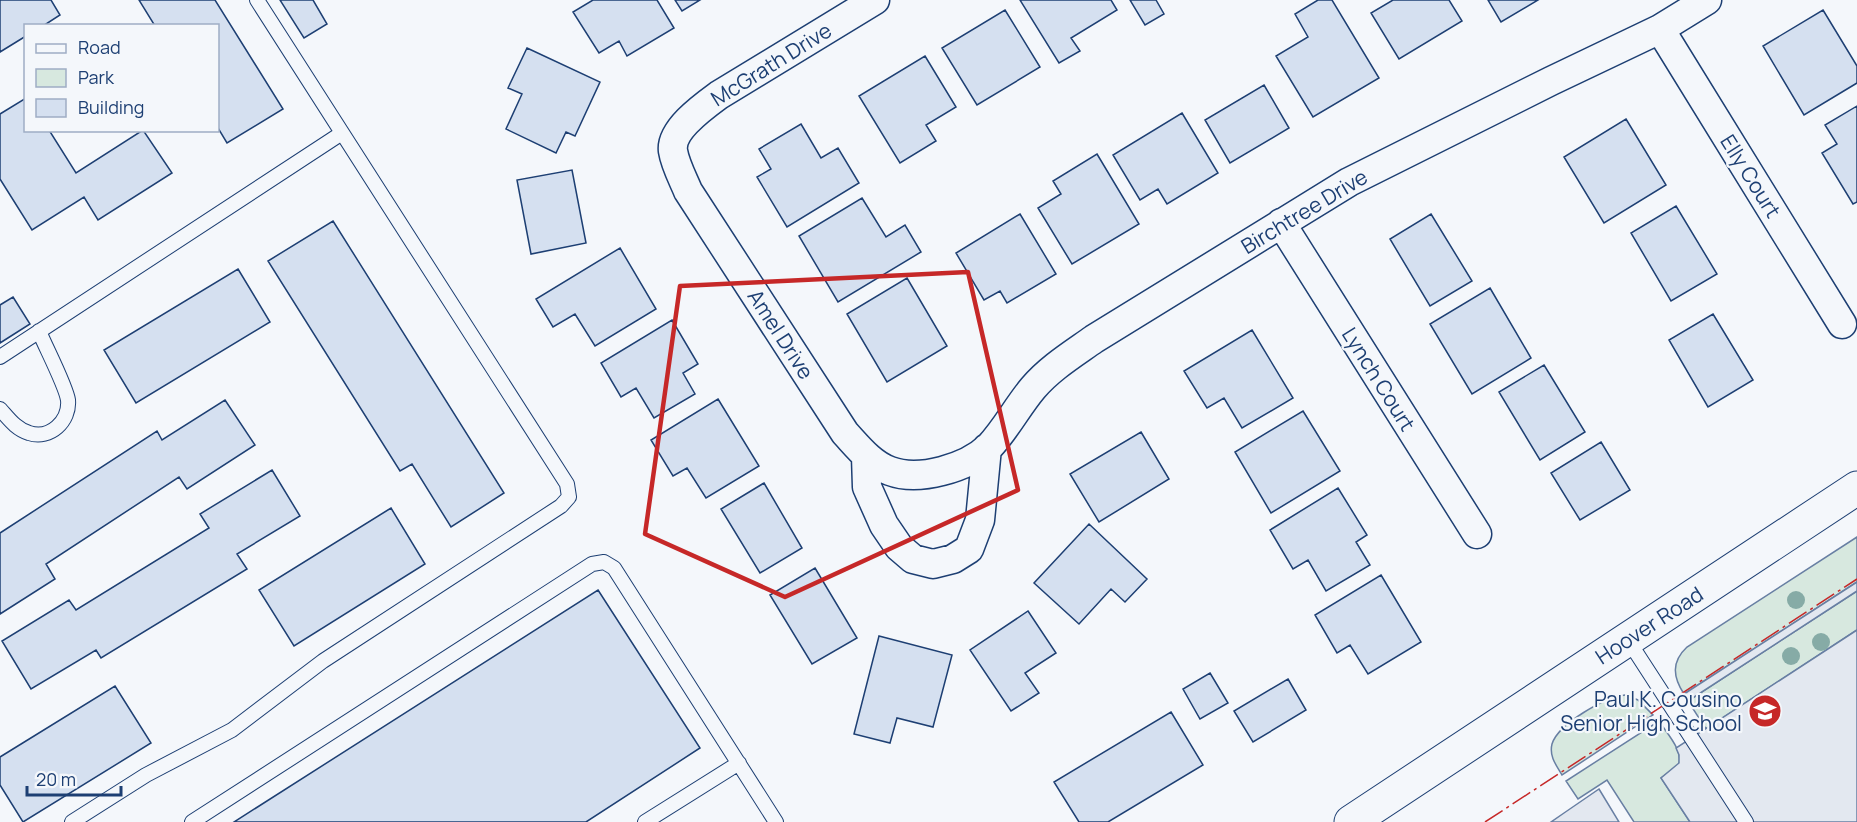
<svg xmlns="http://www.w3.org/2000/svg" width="1857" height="822" viewBox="0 0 1857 822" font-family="Manrope,sans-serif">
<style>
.green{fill:#d7e8df;stroke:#687fa3;stroke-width:1.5}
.parking{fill:#e3e8f0;stroke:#687fa3;stroke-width:1.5}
.building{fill:#d5e0f0;stroke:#1d3f73;stroke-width:1.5}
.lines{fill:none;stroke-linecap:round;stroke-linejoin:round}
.lane-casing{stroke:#1d3f73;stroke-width:16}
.street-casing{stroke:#1d3f73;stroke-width:31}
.secondary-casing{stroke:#1d3f73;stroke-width:35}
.lane{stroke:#f4f7fb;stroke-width:14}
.street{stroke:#f4f7fb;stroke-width:28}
.secondary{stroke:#f4f7fb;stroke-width:33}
.power{stroke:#c62828;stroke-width:1.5;stroke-dasharray:21 4.5 3 4.5;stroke-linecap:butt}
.tree{fill:#86aba6}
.marked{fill:none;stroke:#c62828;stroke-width:4.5;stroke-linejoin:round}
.labels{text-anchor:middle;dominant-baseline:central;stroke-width:4.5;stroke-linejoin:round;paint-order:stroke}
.street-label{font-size:21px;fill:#1d3f73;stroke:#f4f7fb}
.poi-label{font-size:21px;fill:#1d3f73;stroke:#f4f7fb;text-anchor:end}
</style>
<rect width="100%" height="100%" fill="#f4f7fb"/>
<path class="green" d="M1857,537V582L1684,694C1673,677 1671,662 1687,647Z
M1857,591V630L1706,729L1688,701Z
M1625,695L1638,700L1653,715L1562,775C1556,765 1549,756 1552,744C1558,724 1605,697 1625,695Z
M1659,721C1665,731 1687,754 1677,767C1673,771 1666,774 1661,778L1690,822H1634L1607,780L1578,799L1566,781Z"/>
<path class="parking" d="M1857,582V591L1688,701L1684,694Z
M1857,630V822H1690L1661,778L1679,763V755L1676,748Z
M1599,789L1619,822H1551L1564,813Z"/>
<path class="building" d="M0,0H51L60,15L43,26H26V36L0,52Z
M139,0H215L283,109L227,143L218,128V26H155Z
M280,0H313L327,24L304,38Z
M593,0H657L674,28L627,56L619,41L599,53L573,12Z
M675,0H700L682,11Z
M1020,0H1111L1117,10L1071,38L1080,51L1059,63Z
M1130,0H1156L1164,14L1145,25Z
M1318,0H1332L1379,78L1313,117L1276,56L1308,37L1295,14Z
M1393,0H1449L1462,21L1399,59L1371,13Z
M1488,0H1538L1501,22Z
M1005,10L1040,67L977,105L942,48Z
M1823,10L1857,66V83L1804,115L1763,46Z
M527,48L600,82L575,136L566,132L556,153L506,129L522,94L508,88Z
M925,56L956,107L926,125L936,141L900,163L859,96Z
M1264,85L1289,128L1230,163L1205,120Z
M26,98V130H49L76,173L143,130L172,173L98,220L84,197L32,230L0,179V114Z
M1857,106V202L1853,204L1822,153L1837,144L1825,125Z
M1182,113L1218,173L1167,204L1158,189L1140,200L1113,155Z
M1626,119L1666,185L1604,223L1564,157Z
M801,124L821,158L838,148L859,183L787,227L757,177L771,169L759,149Z
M1097,154L1139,224L1072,264L1038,208L1061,194L1053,181Z
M572,170L586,243L531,254L517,180Z
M862,198L886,237L905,225L921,252L838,302L799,236Z
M1676,206L1717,274L1671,301L1631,233Z
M1020,214L1056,274L1007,303L1000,291L984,300L956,253Z
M1431,214L1472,281L1430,306L1390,239Z
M333,221L504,493L451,527L412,464L400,471L268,261Z
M620,248L656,309L595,346L575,314L553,327L536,299Z
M238,269L270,322L136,403L104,350Z
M907,278L947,346L887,382L847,314Z
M1490,288L1531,358L1472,394L1430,324Z
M13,297L30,324L0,343V305Z
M1713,314L1753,380L1708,407L1669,340Z
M672,320L698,364L683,373L695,394L654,418L636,388L621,397L601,363Z
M1252,330L1293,398L1242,428L1224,398L1207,408L1184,371Z
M1544,365L1585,432L1540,460L1499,392Z
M718,399L759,466L706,498L687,468L673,476L651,440Z
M225,400L255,445L187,489L179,477L46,564L55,579L0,614V533L157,431L162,440Z
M1303,411L1340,471L1271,513L1235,452Z
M1141,432L1169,479L1099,522L1070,474Z
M1601,442L1630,490L1580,520L1551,473Z
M272,470L300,516L237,554L247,569L101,658L96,650L31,689L2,641L69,600L76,610L209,528L200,514Z
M764,483L802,548L760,573L721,509Z
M1338,488L1367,535L1356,542L1370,565L1326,591L1308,560L1293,569L1270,530Z
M391,508L425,564L294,646L259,590Z
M1089,524L1147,579L1125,602L1111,589L1079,624L1034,583Z
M815,568L857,638L812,664L770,595Z
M1381,575L1421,642L1368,674L1350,645L1337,653L1315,615Z
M598,590L700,748L586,822H234Z
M1028,611L1056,653L1025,673L1039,693L1011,711L970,650Z
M879,636L952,655L933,727L897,718L890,743L854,734Z
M1210,673L1228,703L1200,719L1183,689Z
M1288,679L1306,710L1253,742L1234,711Z
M115,686L151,743L23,822L0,785V757Z
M1171,712L1203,765L1108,822H1079L1054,782Z"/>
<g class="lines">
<defs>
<path id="lane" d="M0,357L342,133
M0,409C9,419 16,429 29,433C50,440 70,421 68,400C66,386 45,346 39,331
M1628,640L1746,822
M72,822L146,775L232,730L323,661L561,506L569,497L567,484L257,0
M192,822L592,564L604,562L614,568L776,822
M645,822L739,763"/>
<path id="street" d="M875,0L719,95C704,106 670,130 673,151C675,164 683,179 688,191L845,433C858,447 871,464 890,471C919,482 967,468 989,447C1006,429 1017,407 1033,388C1050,368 1073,354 1094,339L1349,182L1551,81L1660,29L1707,0
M1660,29L1842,324
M1281,223L1477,534
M866,456L867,487L884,525L899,547L913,559L933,564L953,559L969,549L980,520L987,448"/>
<path id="secondary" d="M1351,822L1857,488"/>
</defs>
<use href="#lane" class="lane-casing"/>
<use href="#street" class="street-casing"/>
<use href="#secondary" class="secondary-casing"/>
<use href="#lane" class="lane"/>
<use href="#street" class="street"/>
<use href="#secondary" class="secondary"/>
<path class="power" d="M1485,822L1857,579"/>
</g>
<g class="tree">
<circle cx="1796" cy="600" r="9"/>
<circle cx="1821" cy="642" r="9"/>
<circle cx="1791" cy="656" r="9"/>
</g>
<path class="marked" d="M968,272L1018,490L785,597L645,534L680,286Z"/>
<defs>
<symbol id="school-disc" viewBox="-11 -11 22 22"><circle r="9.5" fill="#c62828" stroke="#f4f7fb"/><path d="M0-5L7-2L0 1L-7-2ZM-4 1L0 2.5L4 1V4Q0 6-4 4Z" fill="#fff"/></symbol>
</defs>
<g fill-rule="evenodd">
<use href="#school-disc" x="1746" y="692" width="38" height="38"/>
</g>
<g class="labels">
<g class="street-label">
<text transform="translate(771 64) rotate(-32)">McGrath Drive</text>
<text transform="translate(1751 176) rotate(58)">Elly Court</text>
<text transform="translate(1304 211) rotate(-31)">Birchtree Drive</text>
<text transform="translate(781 334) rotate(57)">Amel Drive</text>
<text transform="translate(1379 379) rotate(58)">Lynch Court</text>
<text transform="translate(1649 625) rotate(-33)">Hoover Road</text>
</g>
<g class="poi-label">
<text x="1742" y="699">Paul K. Cousino<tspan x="1742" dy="24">Senior High School</tspan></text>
</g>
</g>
<rect x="24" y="24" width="195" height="108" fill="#f4f7fb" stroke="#9eadc5" stroke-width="1.5"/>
<rect x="36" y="44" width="30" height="9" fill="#f4f7fb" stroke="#9eadc5" stroke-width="1.5"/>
<text x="78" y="54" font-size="18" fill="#1d3f73">Road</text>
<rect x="36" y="69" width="30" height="18" fill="#d7e8df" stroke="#9eadc5" stroke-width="1.5"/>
<text x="78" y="84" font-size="18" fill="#1d3f73">Park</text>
<rect x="36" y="99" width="30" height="18" fill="#d5e0f0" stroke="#9eadc5" stroke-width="1.5"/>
<text x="78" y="114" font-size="18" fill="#1d3f73">Building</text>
<path d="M27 786v9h94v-9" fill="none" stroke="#1d3f73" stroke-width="3"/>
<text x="36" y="786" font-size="18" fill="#1d3f73" stroke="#f4f7fb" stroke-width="4.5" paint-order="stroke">20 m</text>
</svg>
